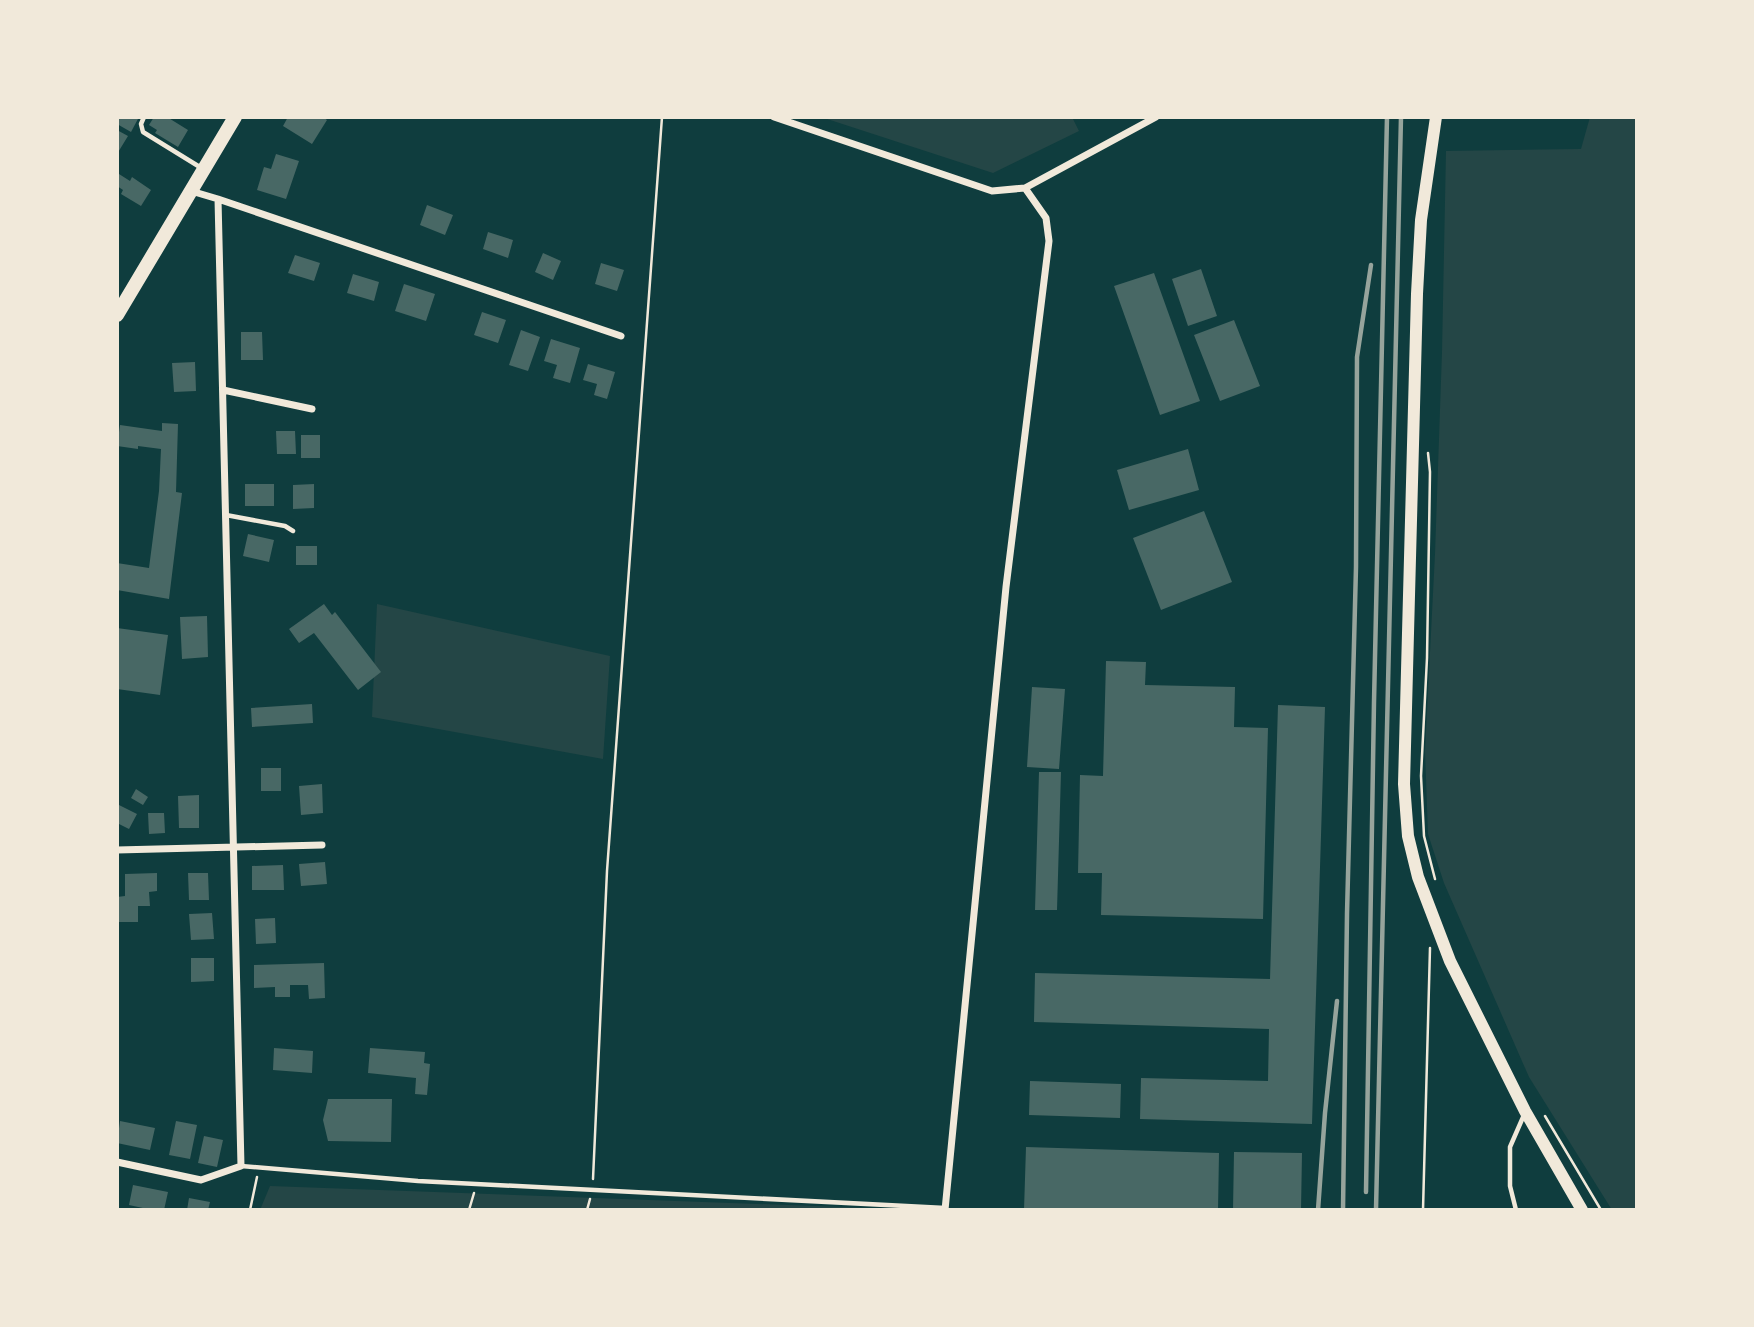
<svg xmlns="http://www.w3.org/2000/svg" width="1754" height="1327" viewBox="0 0 1754 1327" font-family="'Fira Sans Condensed',sans-serif">
<style>
.green{fill:#244646}
.building{fill:#486865}
.lines{fill:none;stroke-linecap:round;stroke-linejoin:round}
.path{stroke:#f1e9da;stroke-width:2.5}
.service{stroke:#f1e9da;stroke-width:4.5}
.minor{stroke:#f1e9da;stroke-width:7}
.tertiary{stroke:#f1e9da;stroke-width:12}
.primary{stroke:#f1e9da;stroke-width:14}
.rail{stroke:#97a49c;stroke-width:4.5}
</style>
<rect width="100%" height="100%" fill="#0f3d3e"/>
<path class="green" d="M821,117H1072L1079,131L993,173Z
M1590,117H1637V1210H1612L1529,1077L1444,883L1428,834L1425,751L1435,554L1442,352L1446,151L1581,149Z
M377,604L610,656L603,759L372,717Z
M270,1186L923,1210H260Z"/>
<path class="building" d="M117,117H139L131,132L117,124Z
M154,117H167L188,130L178,147L155,133L157,130L149,125Z
M288,117H323L327,120L312,144L283,126Z
M117,130L128,136L117,154Z
M276,154L299,161L286,199L257,190L264,167L271,169Z
M119,174L130,181L132,177L151,190L141,206L121,194L123,190L117,186V178Z
M427,205L453,215L445,235L420,225Z
M488,232L513,240L508,258L483,249Z
M543,253L561,261L553,280L535,272Z
M295,255L320,263L314,281L288,273Z
M601,263L624,270L617,291L595,284Z
M1201,269L1217,316L1188,326L1172,279Z
M1154,273L1200,401L1160,415L1114,286Z
M353,274L379,282L374,301L347,293Z
M404,284L435,294L426,321L395,311Z
M482,312L506,320L498,343L474,335Z
M1234,320L1260,386L1220,401L1194,335Z
M521,330L540,337L528,371L509,365Z
M241,332H262L263,360H241Z
M551,339L580,348L570,383L553,378L557,365L544,361Z
M195,362L196,391L174,392L172,363Z
M588,364L615,372L607,399L594,395L597,384L583,380Z
M162,423L178,424L176,492L182,493L169,599L117,590V563L149,568L159,491L161,449L138,446V449L117,446L120,425L162,431Z
M276,431H295L296,454H277Z
M301,435H320V458H301Z
M1188,449L1199,490L1129,510L1117,470Z
M245,484H274V506H245Z
M314,484V508L293,509V485Z
M1204,511L1232,582L1161,610L1133,538Z
M248,534L274,540L269,562L243,556Z
M296,546H317V565H296Z
M324,604L332,615L335,612L381,672L358,690L314,633L299,643L289,629Z
M207,616L208,657L182,659L180,617Z
M117,628L168,635L160,695L117,689Z
M1106,661L1146,662L1145,685L1235,687L1234,727L1268,728L1263,919L1101,915L1102,873H1078L1080,775L1103,776Z
M1032,687L1065,689L1059,769L1027,767Z
M312,704L313,723L252,727L251,708Z
M1278,705L1325,707L1312,1124L1140,1119L1141,1078L1268,1081L1269,1029L1034,1022L1035,973L1270,979Z
M261,768H281V791H261Z
M1039,772H1061L1057,910H1035Z
M322,784L323,813L301,815L299,786Z
M136,789L148,797L143,805L131,798Z
M199,795V828H179L178,796Z
M117,804L137,814L129,829L117,823Z
M148,813H164L165,833L149,834Z
M325,862L327,884L301,886L299,864Z
M283,865L284,890H252V866Z
M157,873V891L149,892L150,906H138V922H117V897L125,896V874Z
M188,873H208L209,900H189Z
M212,913L214,939L191,940L189,914Z
M275,918L276,943L256,944L255,919Z
M191,958H214V981L191,982Z
M324,963L325,998L309,999L308,985H290V997H275V987L254,988V965Z
M274,1048L313,1051L312,1073L273,1070Z
M370,1048L425,1052L424,1063L430,1064L427,1095L415,1094L416,1078L368,1073Z
M1030,1081L1121,1084L1120,1118L1029,1115Z
M328,1099H392L391,1142L328,1141L323,1120Z
M120,1121L155,1128L150,1150L117,1143Z
M176,1121L197,1125L190,1159L169,1155Z
M204,1136L223,1140L217,1167L198,1163Z
M1026,1147L1219,1153L1218,1210H1024Z
M1234,1152L1302,1153L1301,1210H1233Z
M133,1185L168,1192L164,1210H152L129,1205Z
M189,1198L210,1202L208,1210H187Z"/>
<g class="lines">
<path class="path" d="M1428,453L1430,472L1427,658L1421,776L1424,836L1435,879
M1545,1116L1601,1210
M593,1179L607,871L662,117
M250,1210L257,1177
M469,1210L474,1193
M587,1210L590,1199
M1423,1210L1430,948"/>
<path class="service" d="M144,117L141,124L143,132L203,169
M226,515L285,526L293,531
M241,1166L418,1181L945,1208
M1516,1210L1510,1186V1147L1524,1115"/>
<path class="minor" d="M774,117L992,191L1025,188L1156,117
M218,199L621,336
M223,390L312,409
M117,850L322,845
M117,1162L201,1180L241,1166L218,199L191,191
M945,1210L1006,587L1049,241L1046,218L1025,188"/>
<path class="tertiary" d="M1436,117L1421,220L1417,294L1404,784L1408,836L1418,877L1450,961L1525,1111L1582,1210"/>
<path class="primary" d="M117,315L235,117"/>
<path class="rail" d="M1366,1192L1374,702L1387,117
M1318,1210L1325,1113L1337,1001
M1343,1210L1347,914L1356,567L1357,357L1371,265
M1376,1210L1401,117"/>
</g>
<rect width="1754" height="1327" fill="none" stroke="#f1e9da" stroke-width="238"/>
</svg>
